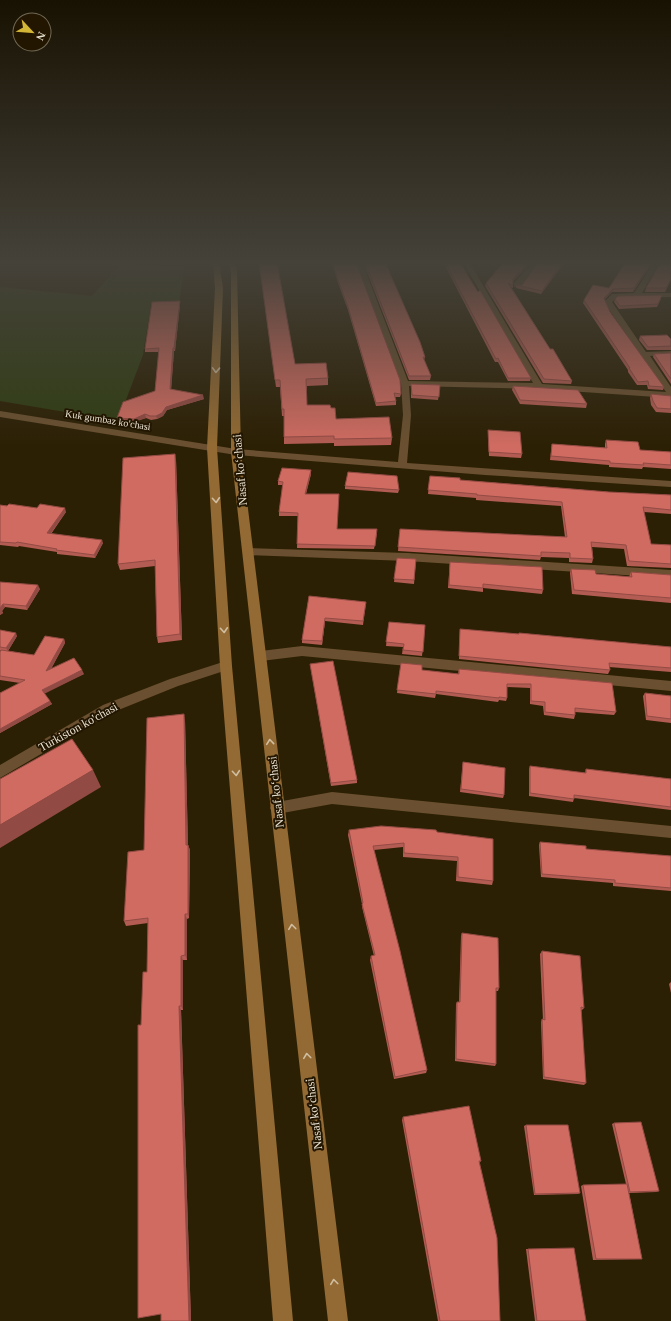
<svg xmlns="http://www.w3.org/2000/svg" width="671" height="1321" viewBox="0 0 671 1321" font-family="'Times New Roman',serif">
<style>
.green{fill:#303d13}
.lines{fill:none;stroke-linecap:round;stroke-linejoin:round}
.street{fill:#6a5030;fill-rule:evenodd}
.secondary{fill:#936a33;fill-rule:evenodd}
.wall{fill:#b35c53}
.shaded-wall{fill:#924b44}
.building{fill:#d06b61;stroke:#924b44}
.oneway{stroke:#d0bea2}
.labels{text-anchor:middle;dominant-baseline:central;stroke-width:4;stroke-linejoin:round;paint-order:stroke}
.far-street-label{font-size:10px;fill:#eae2d2;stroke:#221600}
.street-label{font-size:12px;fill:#eae2d2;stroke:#221600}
</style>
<rect width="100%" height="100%" fill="#2c2004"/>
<path class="green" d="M121,264L184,267L179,303H151L143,355L118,421L0,401V287L92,296Z"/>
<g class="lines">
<path class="street" d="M356,262H362L408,381L533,383L463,262H469L542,384L666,392L604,302L612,294L634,293L654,262H660L642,293H671V297L617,298L612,302L646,352L671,351V355L650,356L671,387V398L539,389L409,386L411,415L407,463L671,481V487L485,475L236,455L0,417V411L236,449L398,462L403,415L401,383Z
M533,262H539L520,287H514V283Z
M249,548L407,553L671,570V578L407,561L245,555L244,552L245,549Z
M302,646L671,681V691L302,656L261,661L257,659L255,656L257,653L261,651Z
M226,661L230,663L232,666L230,669L178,686L111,713L0,778V765L103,705L170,679Z
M332,792L671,826V838L332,804L277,814L272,812L270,808L272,804L277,802Z"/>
<path class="secondary" d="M213,262H219L223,288L217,448L232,666L293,1321H273L220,666L207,448L215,288Z
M228,262H234L237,271L241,452L348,1321H328L231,452V271Z"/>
</g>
<path class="wall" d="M259,262L295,364L328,378V385L307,386V405L331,408L336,419L392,438L391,445L334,446V443L284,444V416H282L280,387H276Z
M332,262H356L401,394L400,397H395L396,401V405L376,406L348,310L338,283Z
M363,262H385L425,357L424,360L431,376L430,380H409Z
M443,262H460L468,276L531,378L530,381H508L498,362H495Z
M504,262H531L513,281V288L511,287L550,349L572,381L571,384L543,383L485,286L486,283Z
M539,262H565L541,294L516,288V285H522Z
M626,262H653L633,292H612L605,299L610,312L664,387L663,390L648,389L647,385H637L628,372V370L583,303L584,300L609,288Z
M661,262H671V280L665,292H645L646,288Z
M615,299H661L657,307L619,309L614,302Z
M180,305L175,351H174L171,389L204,399L167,410L163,416L157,419L151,420L146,418L134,422L118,421L117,418L155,391L159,352H145V349Z
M640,336L671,339V350H647L639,340Z
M671,353V384L653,357L654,354Z
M411,384L440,385L438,400L411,398Z
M513,386L587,404L586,408L520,404L512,390Z
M651,394L671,396V413L656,412L651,405L650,398Z
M488,430L522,454L521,458L489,456L488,433Z
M606,440L640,450L671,452V469L643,467L642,469L609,467V465L550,460L552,444L605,448V444Z
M176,460L182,640L158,643L157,637L155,566L120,570L118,564Z
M311,470V474L306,494L337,529L377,533L374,549L297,548L298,516H279V512L283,485H278V481Z
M430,476L460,480L609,492L671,495V514L644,512L651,544L671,545V568L627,566L624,549L592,547L593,559L592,563L569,562V558L541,557L540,560L398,551L400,529L565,537L561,506L476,500V498L428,494Z
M345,486L399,490L398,493L345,489Z
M0,505L66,512L51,534L103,543L95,558L57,554V552L19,546L18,547L0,545Z
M397,558L416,559L414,584L394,582Z
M450,562L543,590L542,594L483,588V592L448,588Z
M571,569L596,574L629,577L631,572L671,575V603L572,594L570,573Z
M0,582L40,589L27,610L5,607L2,611L3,613L0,615Z
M309,596L366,602L363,625L325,621L322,645L302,643V640Z
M389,622L425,625L422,656L402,654L403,647L386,646Z
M460,629L518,634L519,633L671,647V672L609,667L610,670L608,674L459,659Z
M0,630L17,636L8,651L34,655L64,639L65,643L51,669L84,674L44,693L52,704L0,733V693L20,683L0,680V652L1,650H0Z
M401,663L422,670L458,674L459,669L612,683L616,712L614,715L575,712V715L574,719L544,715L543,706L530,704V688L507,687V698L506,701L499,700L498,702L436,694L435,698L397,693Z
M310,664L357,780V783L331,786Z
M645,693L671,696V723L646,720L643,696Z
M185,720L188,845L190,850L189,918L187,919V960H183V1010H181L191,1321H161V1314L138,1318L141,1025L147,972L148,923L126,926L124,921L144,850Z
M463,762L504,795L503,798L460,792Z
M530,766L585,773L586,769L671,779V810L574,798L573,802L529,796V769Z
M349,830L437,832L493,881L492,885L456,881L457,861L403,857V847L374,850L427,1070L426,1073L394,1079L370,960L371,956H374L362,907V904L348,835Z
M540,842L586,849L671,856V891L613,886V883L541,877L539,845Z
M462,933L499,988L498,991H496V1064L495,1066L455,1061L456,1004L457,1002H459L461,936Z
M542,951L584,1008L582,1010H581L586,1083L584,1085L543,1079L541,1022L542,1019L543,1020L540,954Z
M671,982V993L669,984Z
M403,1117L481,1161L479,1163L500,1321H438L402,1120Z
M614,1123L659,1191L656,1192L629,1193L642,1259L593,1260L581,1186L583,1185L626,1184L612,1124Z
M526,1125L580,1193L578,1194L534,1195L524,1126Z
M526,1249H528L586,1321H535Z"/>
<path class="shaded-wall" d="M529,262H531L513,282V279Z
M563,262H565L541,294L542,291Z
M652,262H653L633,292L634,288Z
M613,289L612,292L603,301L604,298Z
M180,301V305L175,351L174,348Z
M173,348L174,351L171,392L170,389Z
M203,395L204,399L167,410L163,416L157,419L156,416L166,407Z
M145,414L146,418L134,422V419Z
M175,454L176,460L182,640L180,634Z
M311,470V474L305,497V494Z
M65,508L66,512L48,537L47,533Z
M102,540L103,543L95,558L94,555Z
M38,585L40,589L27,610L26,606Z
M3,604L5,607L2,611L3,613L0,615V608Z
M325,618V621L322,645V641Z
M16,633L17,636L8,651L6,648Z
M64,639L65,643L48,674L46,671Z
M82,670L84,674L44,694L42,690Z
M50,701L52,704L0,733V729Z
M184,714L185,720L188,848V845L190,850L189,918L188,914Z
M93,770L101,787L0,848V825Z
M185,914L187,919V960L185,955Z
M181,956L183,960V1010L181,1006Z
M179,1006L181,1010L191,1321H189Z"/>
<path class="building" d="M259,262H277L295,364L326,363L328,378L306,379L307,405H330L331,408H335L336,419L389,417L392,438L334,439V436L284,437V409H282L280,380H275Z
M333,262H356L400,380L401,394L394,393L396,401L376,403L348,307L338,280Z
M365,262H385L420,342L425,357H423L431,376H409Z
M445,262H460L468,276L478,292L480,290L531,378H508L498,358L496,359Z
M504,262H529L513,279V285L508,283L550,349H553L572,381L544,379L486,283Z
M539,262H563L542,291L516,285H522Z
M626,262H652L634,288L613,289L604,298L610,312L664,387L649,386L648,381L638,382L629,368H630L584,300L593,285L609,288Z
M661,262H671V279L666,288H646Z
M662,295L658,304L620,306L615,299L618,296Z
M180,301L174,348H173L170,389L203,395L166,407L162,413L156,416H150L145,414L134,419L117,418L123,402L155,391L159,348L145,349L152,302Z
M667,335L671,339V346L648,347L640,336Z
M671,353V379L654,354Z
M411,384L440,385L439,397L412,395Z
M513,386L578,390L587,404L520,400Z
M651,394L671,396V409L657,408L653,401Z
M488,430L520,432L522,454L489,452Z
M606,440L638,442L640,450L671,452V465L643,463L644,465L610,463V461L551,456L552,444L607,448Z
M175,454L180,634L157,637L155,560L118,564L123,458Z
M282,468L311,470L305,494H339L337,529H377L375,546L297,544L298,513L279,512L283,482L278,481Z
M348,472L397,476L399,490L345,486Z
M430,476L460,478V480L609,492L671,495V510L643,507L651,544L671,545V564L629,561L626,545L591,542L593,559L570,558V553L541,552V556L398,547L400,529L567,537L562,502L477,495V494L428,490Z
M9,504L37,508L40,504L65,508L47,533L102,540L94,555L56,550L57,549L17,542L16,543L0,542V505L7,506Z
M397,558L416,559L414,580L394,579Z
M450,562L542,567L543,590L483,584V588L449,585Z
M571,569L595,570L596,574L632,577L631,572L671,575V598L574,590Z
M0,582L38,585L26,606L3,604L0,608Z
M309,596L366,602L363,621L325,618L322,641L302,640Z
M389,622L425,625L423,652L403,650L404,644L386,642Z
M460,629L519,634V633L671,647V668L609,663L610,670L459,656Z
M0,630L16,633L6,648L0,647Z
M45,636L64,639L46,671L74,658L82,670L42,690L50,701L0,729V693L25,680L0,676V652L1,650L34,655Z
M333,661L357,780L331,783L310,664Z
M401,663L422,665V670L459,674V669L612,683L616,712L575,708V715L545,712V702L531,701V684H507V698L499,697V698L436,691V694L397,690Z
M645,693L671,696V719L647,716Z
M184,714L186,845H188V914H185V955L181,956V1006H179L189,1321H161V1314L138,1318V1025H141L143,972H147L148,918L124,921L128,852L144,850L147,718Z
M72,739L93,770L0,825V779Z
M463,762L505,768L504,795L461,789Z
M530,766L586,773V769L671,779V807L574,795V799L530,793Z
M381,826L436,830L437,832L493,839V881L458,877V857L404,853V843L373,846L400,951L427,1070L395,1077L371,956L375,955L362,904L363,903L349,830Z
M540,842L586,846V849L671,856V888L615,883V880L542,874Z
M462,933L498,938L499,988H496V1064L456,1059L457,1002H460Z
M542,951L580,956L584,1008L581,1007L586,1083L544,1077L542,1019L545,1020Z
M469,1106L481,1161H479L497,1238L500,1321H440L403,1117Z
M641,1122L659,1191L630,1192L614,1123Z
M526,1125H568L580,1193L535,1194Z
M627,1184L642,1259H596L583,1185Z
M574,1248L586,1321H537L528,1249Z"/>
<defs><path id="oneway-chevron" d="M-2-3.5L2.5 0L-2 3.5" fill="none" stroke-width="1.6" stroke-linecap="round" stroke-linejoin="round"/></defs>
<g class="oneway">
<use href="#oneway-chevron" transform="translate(216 370) rotate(92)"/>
<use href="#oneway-chevron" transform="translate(216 500) rotate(86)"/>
<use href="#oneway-chevron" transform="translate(224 630) rotate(86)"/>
<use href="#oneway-chevron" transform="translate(270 742) rotate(-96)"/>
<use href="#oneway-chevron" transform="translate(236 773) rotate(85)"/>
<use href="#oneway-chevron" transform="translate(292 927) rotate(-97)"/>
<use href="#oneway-chevron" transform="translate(307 1056) rotate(-97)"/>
<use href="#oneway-chevron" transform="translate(334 1282) rotate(-97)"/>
</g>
<linearGradient id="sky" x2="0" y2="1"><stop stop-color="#181202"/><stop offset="0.59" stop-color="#45423a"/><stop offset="1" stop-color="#45423a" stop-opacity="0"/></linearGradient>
<rect width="671" height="446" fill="url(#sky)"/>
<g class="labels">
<g class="far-street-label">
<text transform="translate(108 420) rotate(9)">Kuk gumbaz ko'chasi</text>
</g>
<g class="street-label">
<text transform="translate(240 470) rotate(-95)">Nasaf ko‘chasi</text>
<text transform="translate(78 727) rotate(-29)">Turkiston ko'chasi</text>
<text transform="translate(276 792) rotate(-96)">Nasaf ko‘chasi</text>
<text transform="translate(314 1114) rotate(-97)">Nasaf ko‘chasi</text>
</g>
</g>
<g transform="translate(32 32) rotate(116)"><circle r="19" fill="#221600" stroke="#726854"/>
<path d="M0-3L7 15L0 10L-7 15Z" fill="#d3b635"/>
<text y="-6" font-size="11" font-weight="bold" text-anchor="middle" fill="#eae2d2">N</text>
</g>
</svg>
